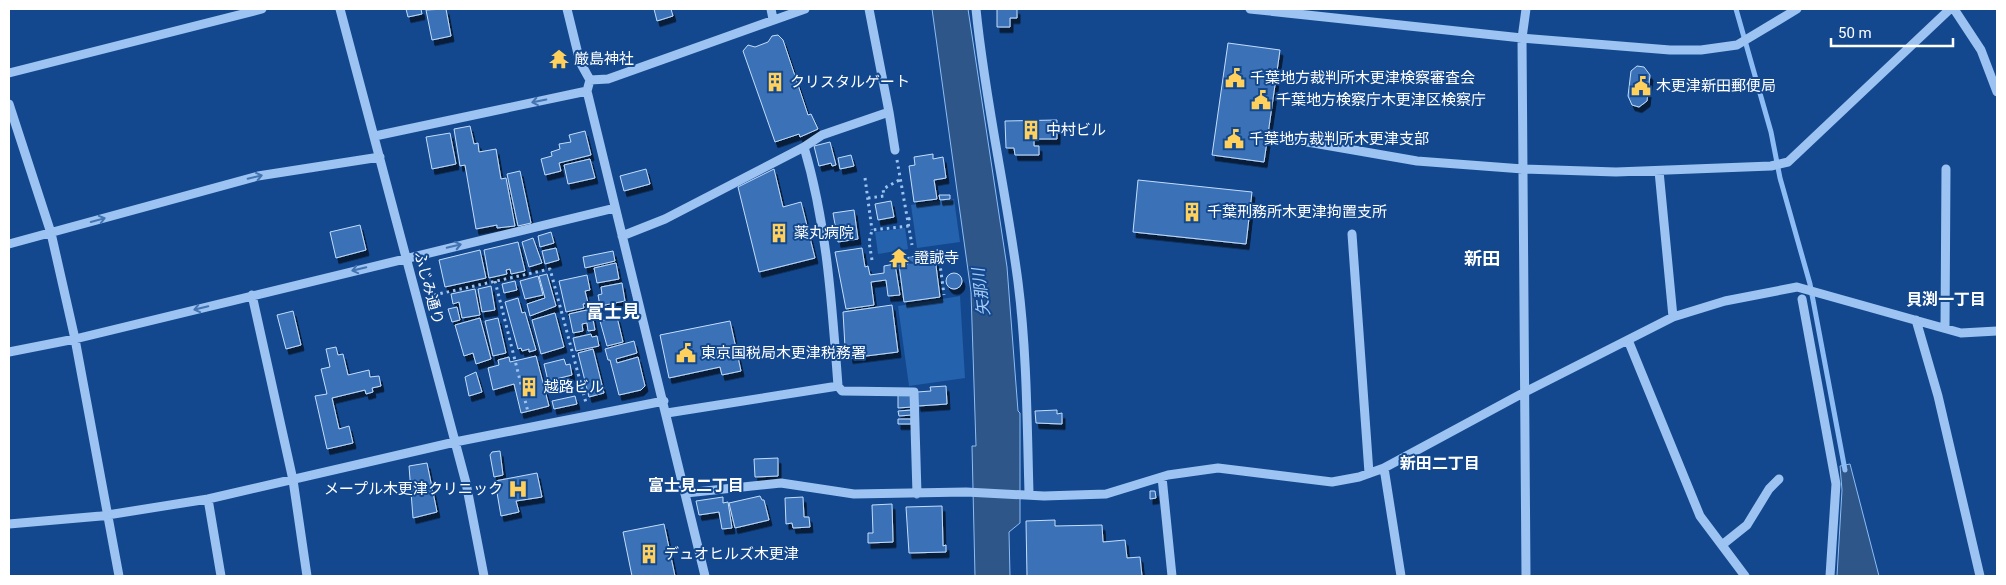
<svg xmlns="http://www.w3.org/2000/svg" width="2006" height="585" viewBox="0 0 2006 585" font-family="Roboto,'Noto Sans JP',sans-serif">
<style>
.green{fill:#2462ad}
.water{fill:#2e5689;stroke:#8ebdf5}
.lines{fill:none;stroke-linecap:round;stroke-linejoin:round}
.stream{stroke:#8ebdf5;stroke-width:5}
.building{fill:#3b72b7;stroke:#c3ddfc;filter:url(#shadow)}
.path{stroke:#9cc3f1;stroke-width:3;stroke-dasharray:2.5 4;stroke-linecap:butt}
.minor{stroke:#9cc3f1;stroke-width:9}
.oneway{stroke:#4373b1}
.labels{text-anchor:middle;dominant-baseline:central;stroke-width:4;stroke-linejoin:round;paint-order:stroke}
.poi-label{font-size:15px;fill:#fff;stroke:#13488e;text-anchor:start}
.street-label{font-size:15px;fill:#fff;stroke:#13488e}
.water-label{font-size:16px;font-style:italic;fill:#a8cdf8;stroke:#13488e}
.neighbourhood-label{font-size:16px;font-weight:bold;fill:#fff;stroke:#13488e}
.quarter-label{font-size:18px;font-weight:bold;fill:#fff;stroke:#13488e}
</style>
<defs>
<filter id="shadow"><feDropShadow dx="3" dy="5.5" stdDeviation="0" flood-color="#0009"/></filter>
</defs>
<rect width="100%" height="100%" fill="#13488e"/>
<path class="green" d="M954,199L960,242L917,248L911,205Z
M905,228L908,249L878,254L875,232Z
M960,296L965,378L909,386L898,306Z"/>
<path class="water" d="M932,9H968L1007,267L1018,411L1020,413V523L1009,532L1010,576H975L972,446H976L971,292Z
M1850,464L1879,576H1837L1842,490L1840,466Z"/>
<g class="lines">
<path class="stream" d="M1736,9L1771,132L1780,178L1810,284L1845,470"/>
</g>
<path class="building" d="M406,9H421L422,14L408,17Z
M446,9L451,36L432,40L426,10Z
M654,9H671L673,16L657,21Z
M997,9H1017V18H1010V27H997Z
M778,35L783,40L808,115L811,114L818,129L800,137L799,134L775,142L743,51L748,45L755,47L768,42L772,36Z
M1228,43L1280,50L1264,162L1212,155Z
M1637,66L1644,67L1650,75L1647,101L1639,107L1632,105L1628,96L1631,71Z
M1057,120V139H1034V146H1039V155H1015L1014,148H1006L1005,121Z
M470,126L474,144L478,143L479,152L496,149L501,179L506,178L515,226L497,228V225L476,229L465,165L460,166L454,129Z
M585,131L591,155L559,163L561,171L545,175L541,159L552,156L551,152L560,149L559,144L571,142L569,135Z
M450,133L456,164L432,169L426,137Z
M830,142L836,165L832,166L831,163L819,166L814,146Z
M933,154V159L943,157L946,178L934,180L937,199L914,202L909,166L915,165L914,157Z
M851,155L854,166L840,169L838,158Z
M590,159L595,178L568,184L564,165Z
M646,169L650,184L624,191L620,176Z
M774,169L783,207L801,202L815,258L759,272L738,187Z
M520,171L531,223L518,226L507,174Z
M1138,180L1252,192L1246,244L1133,232Z
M939,195H950V199L940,200Z
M891,201L894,217L878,220L875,204Z
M854,210L858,239L838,242L833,213Z
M360,225L366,250L336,258L330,232Z
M551,232L554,243L540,247L538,236Z
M533,238L542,263L529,267L522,242Z
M518,242L525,271L511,274L510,269L506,270L507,274L489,278L484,250Z
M556,248L559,260L545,264L542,251Z
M862,248L865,267L868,266L870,275L884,273V266L895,264L900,295L888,296L886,280L871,282L874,305L846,309L835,252Z
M480,250L486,278L445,287L439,260Z
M613,251L615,261L585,268L583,257Z
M925,255V259L935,258L940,297L904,302L899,265L908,264V257Z
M616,263L619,279L597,283L594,268Z
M946 281a8 8 0 1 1 16 0a8 8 0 1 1-16 0Z
M547,274L556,306L530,316L527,304L545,298L539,276Z
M587,275L590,290L585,291L588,303L583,304L584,308L566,312L559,281Z
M538,276L543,295L525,299L520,281Z
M515,281L517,290L504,293L502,284Z
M622,283L625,301L600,306L598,295L602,294L601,287Z
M491,286L495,310L482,312L478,289Z
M475,289L480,315L462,318L459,302L453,304L451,294Z
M518,298L522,313L525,312L536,350L529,352V349L522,351L521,348L518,349L505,302Z
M892,305L898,352L850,358L849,347H845L843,312Z
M457,307L460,320L452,322L448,309Z
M591,309L595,330L588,331L587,323L582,324L583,331L573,333L569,314Z
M293,311L301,345L286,349L277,315Z
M555,313L564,347L541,354L532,320Z
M617,317L623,342L607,346L600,321Z
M480,318L491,359L476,364L473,353L464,356L455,325Z
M498,318L506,353L493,356L485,321Z
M730,321L741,371L722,375L720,367L669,378L660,335Z
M591,334L592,337L597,336L599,346L576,351L573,338Z
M634,341L637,353L616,359L617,363L638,357L645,386L641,390L619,395L610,360H608L605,349Z
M336,347L338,355L343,354L348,375L369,370L370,377L379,376L381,386L372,388L373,392L366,394L365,390L332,398L339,429L349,426L353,443L327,449L315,396L327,394L321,369L330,367L326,349Z
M593,349L604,393L589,397L578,353Z
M536,356L549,406L521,413L514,384L493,390L488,368L499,365L498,360L509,357L510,362Z
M564,359L566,365L570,364L572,375L548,381L544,364Z
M476,372L482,392L469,396L465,377Z
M946,386L947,404L918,406L917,392L931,391L930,387Z
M898,395H912V407L898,408Z
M575,396L577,404L554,409L552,401Z
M912,410V415L899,416L898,411Z
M1057,410V414L1062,413V424L1036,423L1035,411Z
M898,419H911V424H898Z
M500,451L503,475L494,477L490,455L492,452Z
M778,458V476L755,477L754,459Z
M427,463L437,512L413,518L409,466Z
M537,473L542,497L516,501L519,512L501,516L495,481Z
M1150,491H1155L1156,498L1150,499Z
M760,496L762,500H764L769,520L735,528L729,503Z
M723,497V503L728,502L732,528L722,529L719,512L699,515L696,501Z
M803,497L804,517H809L810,527L793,528L792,523L786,524L785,498Z
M892,504L893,542L868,543V533H873L872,505Z
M942,506L943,546L946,545V552L909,553L906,507Z
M1055,520V526L1102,525L1103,542L1125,540L1127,558L1140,557L1142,576H1027L1026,521Z
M664,524L675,576H632L623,532Z"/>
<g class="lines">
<path class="path" d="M897,160L912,245
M865,178L872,230
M868,198L884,196L883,189L901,179
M908,219L913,218
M938,249L944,295
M872,260L869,242L872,230L909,226
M495,281L528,412
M434,295L550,269L586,403"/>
<path class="minor" d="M340,9L466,483L484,576
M567,9L580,62L590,80L608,79L805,9
M771,9L773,19
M976,9C985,101 1006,190 1018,282C1027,352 1027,423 1029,493
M1250,9L1522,38L1670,50H1701L1737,45L1797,9
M1954,9L1981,50L1997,92
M9,73L262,9
M590,80L587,91L705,576
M9,104L51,233L75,339L119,576
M889,112L895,150
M375,136L587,91
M1296,140L1417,161L1523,169L1616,172L1771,166L1788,162L1950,9
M1659,171L1673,317
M1352,234L1369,473
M622,236L665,219L804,147L822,135L889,112L869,9
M9,244L258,176L380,157
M252,295L293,480L307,576
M1802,299L1836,484L1830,576
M1916,320L1938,396L1980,576
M1945,328L1946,169
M1628,340L1700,516L1745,576
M9,352L75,339L615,208
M838,386L842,391L914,392L917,494
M667,413L838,386C832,305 827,225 804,147
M1384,468L1401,576
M1162,477L1172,576
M686,493L781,483L854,494L966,492L1044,496L1106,494L1168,475L1218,468L1332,482L1359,477L1384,468L1525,392L1673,317L1725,301L1797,287L1961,333L1997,331
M208,499L221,576
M9,524L101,516L208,499L455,442L664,401
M1722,545L1747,525L1769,489L1779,479
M1526,576L1522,38L1526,9"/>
</g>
<defs><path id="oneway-shaft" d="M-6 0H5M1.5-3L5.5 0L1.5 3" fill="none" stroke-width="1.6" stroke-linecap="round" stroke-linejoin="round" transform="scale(1.25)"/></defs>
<g class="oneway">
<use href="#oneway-shaft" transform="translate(539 101) rotate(168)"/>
<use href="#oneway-shaft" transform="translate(255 177) rotate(-13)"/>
<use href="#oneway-shaft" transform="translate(98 220) rotate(-15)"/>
<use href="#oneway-shaft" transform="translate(454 246) rotate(-13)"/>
<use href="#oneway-shaft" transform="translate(359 269) rotate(166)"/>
<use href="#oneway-shaft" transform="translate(201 308) rotate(166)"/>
</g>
<defs>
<symbol id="temple-bare" viewBox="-9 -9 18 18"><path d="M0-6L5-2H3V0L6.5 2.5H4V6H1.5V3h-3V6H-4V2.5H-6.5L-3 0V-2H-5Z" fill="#ffd05c" stroke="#13488e" stroke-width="2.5" paint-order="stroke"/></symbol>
<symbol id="civic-bare" viewBox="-9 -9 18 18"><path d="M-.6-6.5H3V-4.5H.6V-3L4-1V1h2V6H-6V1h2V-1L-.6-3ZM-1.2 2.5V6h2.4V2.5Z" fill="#ffd05c" stroke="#13488e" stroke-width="2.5" paint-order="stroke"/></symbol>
<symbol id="building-bare" viewBox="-9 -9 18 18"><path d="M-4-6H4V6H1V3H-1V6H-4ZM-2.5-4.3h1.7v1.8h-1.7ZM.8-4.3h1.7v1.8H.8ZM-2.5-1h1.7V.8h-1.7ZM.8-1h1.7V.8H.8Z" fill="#ffd05c" stroke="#13488e" stroke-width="2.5" paint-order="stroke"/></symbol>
<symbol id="hospital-bare" viewBox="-9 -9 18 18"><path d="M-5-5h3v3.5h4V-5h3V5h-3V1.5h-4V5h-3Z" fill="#ffd05c" stroke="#13488e" stroke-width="2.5" paint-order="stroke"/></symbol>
</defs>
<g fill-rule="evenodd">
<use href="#temple-bare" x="545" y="45" width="28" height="28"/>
<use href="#civic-bare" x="1221" y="64" width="28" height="28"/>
<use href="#building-bare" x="761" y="68" width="28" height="28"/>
<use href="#civic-bare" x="1627" y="72" width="28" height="28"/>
<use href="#civic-bare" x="1247" y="86" width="28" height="28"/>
<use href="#building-bare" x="1017" y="116" width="28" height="28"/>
<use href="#civic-bare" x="1220" y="125" width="28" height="28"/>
<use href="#building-bare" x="1178" y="198" width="28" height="28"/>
<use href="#building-bare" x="765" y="219" width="28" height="28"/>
<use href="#temple-bare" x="885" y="244" width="28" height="28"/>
<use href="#civic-bare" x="672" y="339" width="28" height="28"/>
<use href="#building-bare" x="515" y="373" width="28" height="28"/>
<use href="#hospital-bare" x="504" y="475" width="28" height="28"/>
<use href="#building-bare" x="635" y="540" width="28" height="28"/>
</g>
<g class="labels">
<g class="poi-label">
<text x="574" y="59">厳島神社</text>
<text x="1250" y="78">千葉地方裁判所木更津検察審査会</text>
<text x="790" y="82">クリスタルゲート</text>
<text x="1656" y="86">木更津新田郵便局</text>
<text x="1276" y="100">千葉地方検察庁木更津区検察庁</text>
<text x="1046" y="130">中村ビル</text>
<text x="1249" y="139">千葉地方裁判所木更津支部</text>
<text x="1207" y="212">千葉刑務所木更津拘置支所</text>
<text x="794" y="233">薬丸病院</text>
<text x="914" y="258">證誠寺</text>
<text x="701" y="353">東京国税局木更津税務署</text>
<text x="544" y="387">越路ビル</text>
<text x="503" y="489" text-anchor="end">メープル木更津クリニック</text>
<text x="664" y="554">デュオヒルズ木更津</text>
</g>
<g class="street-label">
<text transform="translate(429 288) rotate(75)">ふじみ通り</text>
</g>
<g class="water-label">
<text transform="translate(981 292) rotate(-97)">矢那川</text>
</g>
<g class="neighbourhood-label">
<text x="1946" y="299">貝渕一丁目</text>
<text x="1440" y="463">新田二丁目</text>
<text x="696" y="485">富士見二丁目</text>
</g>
<g class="quarter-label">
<text x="1482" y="258">新田</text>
<text x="613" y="311">富士見</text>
</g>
</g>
<rect width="2006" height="585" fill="none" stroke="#ffffff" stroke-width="20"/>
<path d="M1831 38v8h122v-8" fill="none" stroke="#ffffff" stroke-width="2.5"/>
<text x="1838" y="38" font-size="15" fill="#ffffff" stroke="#13488e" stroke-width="4" paint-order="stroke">50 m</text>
</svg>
